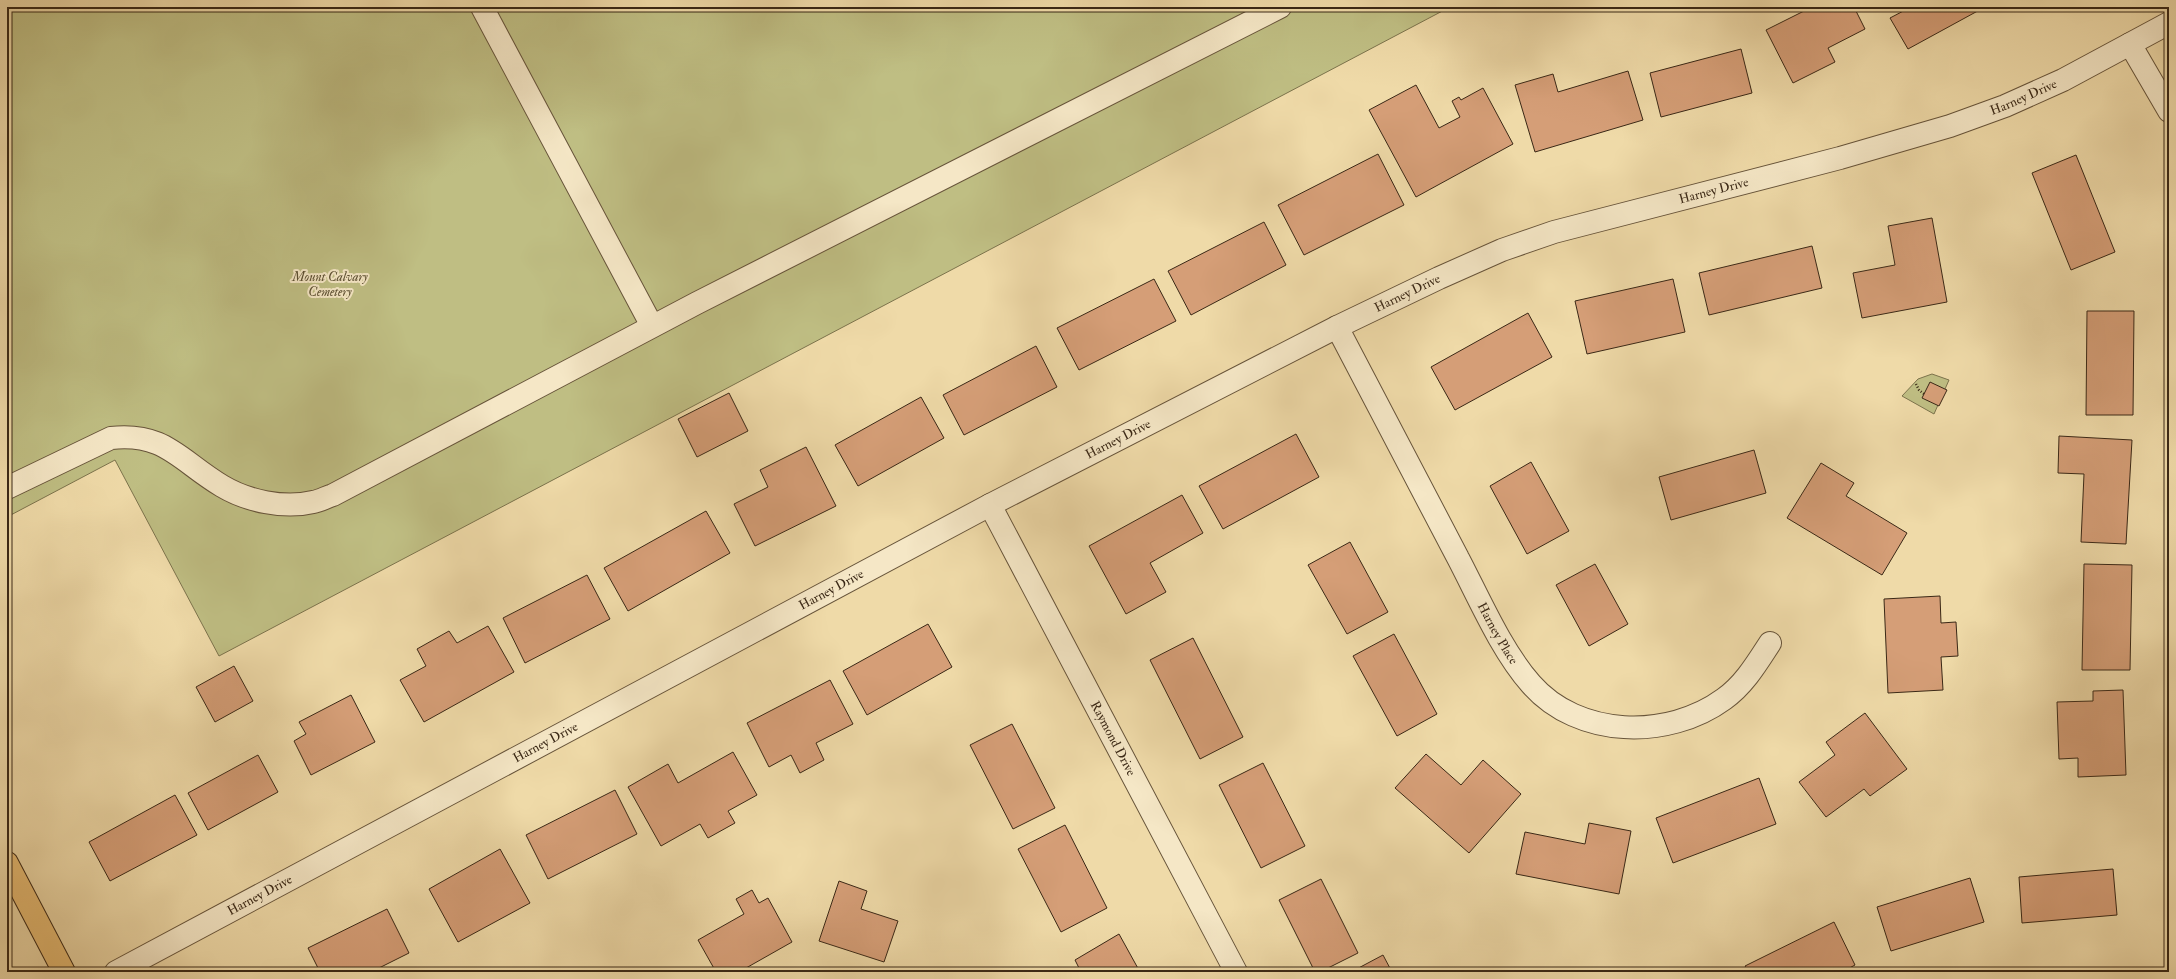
<svg xmlns="http://www.w3.org/2000/svg" width="2176" height="979" viewBox="0 0 2176 979" font-family="'IM FELL Double Pica',serif">
<style>
.green{fill:#bfbe83;stroke:#7c734c}
.building{fill:#d59e77;stroke:#3a2816}
.lines{fill:none;stroke-linecap:round;stroke-linejoin:round}
.minor-casing{stroke:#67543a;stroke-width:24}
.major-casing{stroke:#3a2816;stroke-width:24}
.path{stroke:#3a2816;stroke-width:2.5;stroke-dasharray:1 2;stroke-linecap:butt}
.minor{stroke:#f5e7c6;stroke-width:22}
.major{stroke:#e8bd74;stroke-width:22}
.labels{text-anchor:middle;dominant-baseline:central;stroke-width:4;stroke-linejoin:round;paint-order:stroke}
.street-label{font-size:13px;fill:#3a2816;stroke:#f5e7c6}
.park-label{font-size:13px;font-style:italic;fill:#5b4e31;stroke:#f5e7c6}
</style>
<rect width="100%" height="100%" fill="#efdaa8"/>
<filter id="stains"><feTurbulence type="fractalNoise" baseFrequency=".005" numOctaves="4"/><feColorMatrix values="0 0 0 0 .2 0 0 0 0 .09 0 0 0 0 .02 0 0 0 .5 -.17"/></filter>
<radialGradient id="worn" r=".72"><stop offset=".6" stop-color="#630" stop-opacity="0"/><stop offset="1" stop-color="#630" stop-opacity=".3"/></radialGradient>
<path class="green" d="M7,7H1450L219,656L115,460L7,517Z
M1932,374L1949,380L1934,414L1902,396L1918,379Z"/>
<path class="building" d="M1812,7H1854L1865,29L1828,48L1835,62L1793,83L1766,30Z
M1911,7H1985L1908,49L1890,18Z
M1741,49L1752,93L1661,117L1650,73Z
M1628,71L1643,120L1535,152L1515,85L1553,74L1558,92Z
M1416,85L1439,128L1460,117L1452,101L1459,97L1461,100L1483,88L1513,144L1416,197L1369,110Z
M1378,154L1404,205L1304,255L1278,205Z
M2076,155L2115,252L2071,270L2032,173Z
M1932,218L1947,302L1862,318L1853,273L1895,265L1888,226Z
M1264,222L1286,265L1191,315L1168,271Z
M1812,246L1822,288L1709,315L1699,273Z
M1154,279L1176,321L1079,370L1057,328Z
M1673,279L1685,332L1587,354L1575,301Z
M2087,311H2134L2133,415H2086Z
M1528,313L1552,357L1455,410L1431,367Z
M1036,346L1057,387L964,435L943,395Z
M1930,382L1947,390L1939,406L1922,398Z
M729,393L748,431L697,457L678,419Z
M921,397L944,438L858,486L835,445Z
M1296,434L1319,477L1223,529L1199,486Z
M2059,436L2132,440L2126,544L2081,542L2084,474L2058,473Z
M806,447L836,506L755,546L734,504L768,487L760,470Z
M1754,450L1766,493L1671,520L1659,477Z
M1531,462L1569,531L1527,554L1490,486Z
M1821,463L1854,483L1846,496L1907,533L1882,575L1787,518Z
M1182,495L1203,533L1150,563L1166,592L1126,614L1089,546Z
M706,511L730,553L628,611L604,568Z
M1350,542L1388,612L1347,634L1308,565Z
M1595,564L1628,624L1589,646L1556,585Z
M2084,564L2132,565L2130,670H2082Z
M587,575L610,619L525,663L503,618Z
M1940,596L1941,623L1956,622L1958,656L1941,657L1943,690L1888,693L1884,599Z
M928,624L952,667L867,715L843,671Z
M488,626L514,672L424,722L400,680L426,666L417,649L449,631L457,643Z
M1394,634L1437,714L1397,736L1353,656Z
M1193,638L1243,737L1200,759L1150,660Z
M234,666L253,701L215,722L196,687Z
M830,680L853,724L816,743L824,760L800,773L791,755L769,767L747,723Z
M2123,690L2126,775L2078,777V758L2059,759L2057,702L2093,701V691Z
M351,695L375,742L311,775L294,741L306,734L299,722Z
M1865,713L1907,769L1870,796L1864,789L1826,817L1799,782L1835,755L1826,742Z
M1012,724L1055,808L1013,829L970,745Z
M733,752L757,795L728,811L735,823L708,838L700,824L661,846L628,787L668,764L678,783Z
M1426,754L1461,785L1483,760L1521,794L1469,853L1395,788Z
M258,755L278,792L208,830L188,793Z
M1263,763L1305,846L1261,868L1219,785Z
M1759,778L1776,824L1673,863L1656,818Z
M615,790L637,834L548,879L526,835Z
M175,795L197,835L110,881L89,842Z
M1589,823L1631,831L1619,894L1516,874L1525,832L1585,844Z
M1065,825L1107,908L1061,932L1018,849Z
M500,849L530,903L458,942L429,889Z
M2113,869L2117,915L2022,923L2019,877Z
M1970,878L1984,922L1891,951L1877,907Z
M1321,879L1358,953L1320,972H1315L1279,900Z
M839,881L867,891L861,909L898,921L884,962L819,941Z
M752,890L759,903L768,898L792,942L739,972H716L698,940L744,914L736,899Z
M387,909L409,953L371,972H320L308,948Z
M1834,922L1855,965L1842,972H1749L1745,966Z
M1119,934L1140,972H1081L1075,960Z
M1383,955L1392,972H1351Z"/>
<g class="lines">
<defs>
<g id="minor">
<path d="M482,7L652,326"/>
<path d="M2130,44L2169,111"/>
<path id="s1" d="M1337,327C1378,404 1418,481 1458,558C1479,598 1501,650 1531,684C1578,738 1668,740 1724,699C1744,685 1757,663 1770,643"/>
<path d="M7,488L111,438C165,432 180,461 222,486C247,501 284,509 313,502C320,501 326,497 333,495L697,303L1280,7"/>
<path id="s2" d="M990,505L1236,972"/>
<path id="s3" d="M116,972L990,505L1337,327L1439,278L1502,250L1554,232L1840,158L1950,126L2005,106L2063,80L2169,23"/>
</g>
<path id="major" d="M7,863L64,972"/>
</defs>
<use href="#minor" class="minor-casing"/>
<use href="#major" class="major-casing"/>
<path class="path" d="M1916,384L1919,390L1924,394"/>
<use href="#minor" class="minor"/>
<use href="#major" class="major"/>
</g>
<g class="labels">
<g class="street-label">
<text stroke="none"><textPath href="#s3" startOffset="2107">Harney Drive</textPath></text>
<text stroke="none"><textPath href="#s3" startOffset="1783">Harney Drive</textPath></text>
<text stroke="none"><textPath href="#s3" startOffset="1459">Harney Drive</textPath></text>
<text stroke="none"><textPath href="#s3" startOffset="1135">Harney Drive</textPath></text>
<text stroke="none"><textPath href="#s3" startOffset="811">Harney Drive</textPath></text>
<text stroke="none"><textPath href="#s1" startOffset="346">Harney Place</textPath></text>
<text stroke="none"><textPath href="#s2" startOffset="264">Raymond Drive</textPath></text>
<text stroke="none"><textPath href="#s3" startOffset="487">Harney Drive</textPath></text>
<text stroke="none"><textPath href="#s3" startOffset="163">Harney Drive</textPath></text>
</g>
<g class="park-label">
<text x="330" y="277">Mount Calvary<tspan x="330" dy="15">Cemetery</tspan></text>
</g>
</g>
<rect width="2176" height="979" fill="none" stroke="#efdaa8" stroke-width="24"/>
<rect x="8" y="8" width="2160" height="963" fill="none" stroke="#3a2816" stroke-width="2"/>
<rect x="12" y="12" width="2152" height="955" fill="none" stroke="#3a2816"/>
<rect width="100%" height="100%" filter="url(#stains)"/>
<rect width="100%" height="100%" fill="url(#worn)"/>
</svg>
